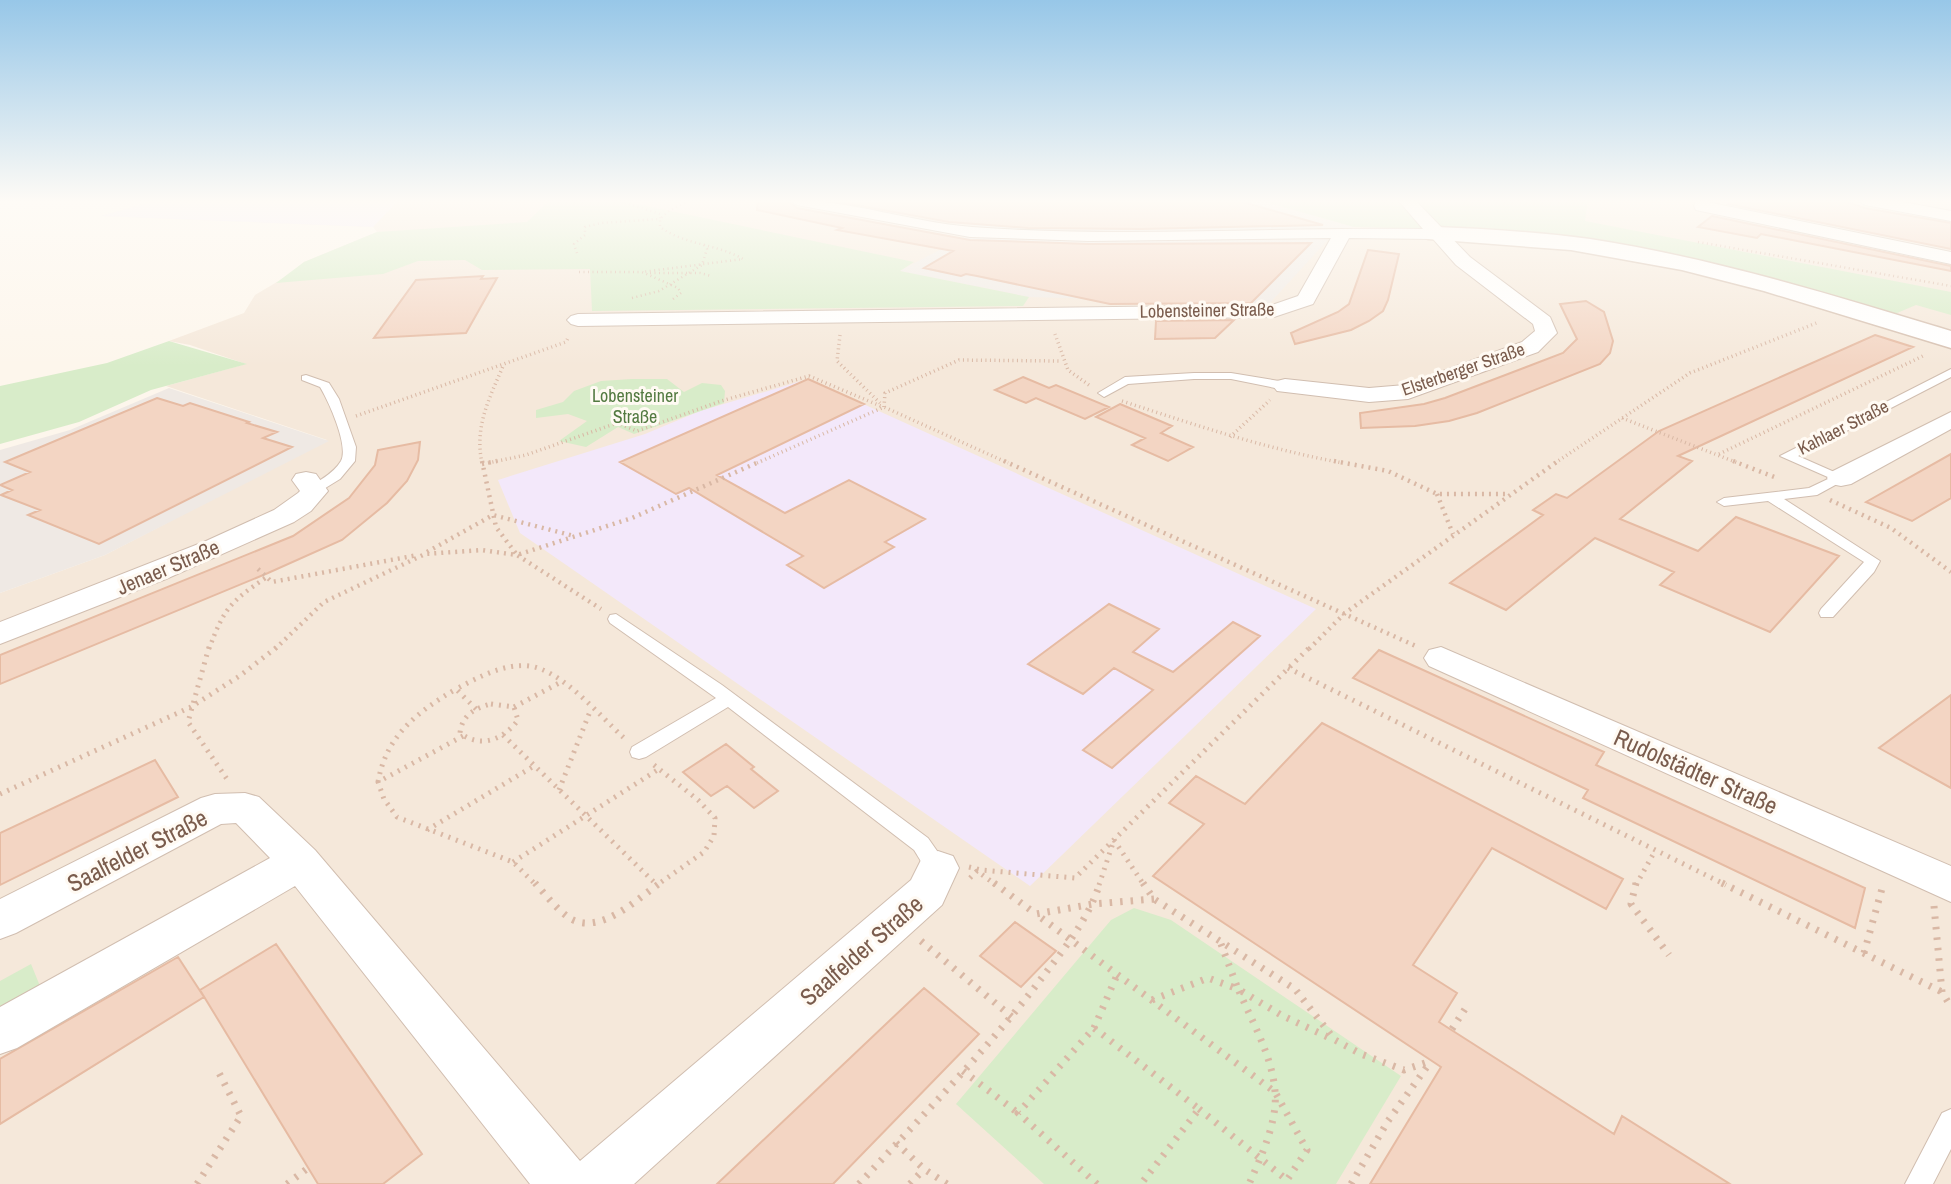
<svg xmlns="http://www.w3.org/2000/svg" width="1951" height="1184" viewBox="0 0 1951 1184" font-family="'Archivo Narrow',sans-serif">
<style>
.residential{fill:#f5e8da}
.industrial{fill:#efe9e4}
.education{fill:#f3e8fa}
.green{fill:#d8ecc9}
.building{fill:#f3d5c3;stroke:#e6bba3;stroke-width:2}
.lines{fill:none;stroke-linecap:round;stroke-linejoin:round}
.lane-casing{stroke:#d1beb0;stroke-width:2}
.street-casing{stroke:#d1beb0;stroke-width:2}
.secondary-casing{stroke:#d6c0b0;stroke-width:3}
.path-far4{stroke:#d9b8a5;stroke-width:2.5;stroke-dasharray:1 3.5;stroke-linecap:butt}
.path-far3{stroke:#d9b8a5;stroke-width:3.5;stroke-dasharray:1 3.5;stroke-linecap:butt}
.path-far2{stroke:#d9b8a5;stroke-width:4.5;stroke-dasharray:2 5;stroke-linecap:butt}
.path-far1{stroke:#d9b8a5;stroke-width:5;stroke-dasharray:2 6;stroke-linecap:butt}
.path{stroke:#d9b8a5;stroke-width:7;stroke-dasharray:2.5 8;stroke-linecap:butt}
.lane{fill:#fff;fill-rule:evenodd}
.street{fill:#fff;fill-rule:evenodd}
.secondary{fill:#fff;fill-rule:evenodd}
.labels{text-anchor:middle;dominant-baseline:central;stroke-width:6;stroke-linejoin:round;paint-order:stroke}
.far-street-label{font-size:18px;fill:#7a5c4d;stroke:#fffaf3}
.far-park-label{font-size:18px;fill:#537a41;stroke:#fffaf3}
.street-label{font-size:21px;fill:#7a5c4d;stroke:#fffaf3}
.near-street-label{font-size:24px;fill:#7a5c4d;stroke:#fffaf3}
</style>
<rect width="100%" height="100%" fill="#fdf6ec"/>
<path class="residential" d="M158,200H1308L1582,232L1588,200H1951V1184H0V593L105,555L327,440L166,386L246,364L190,345L169,341L244,313L255,295L287,276L304,262L377,232L373,227L101,216Z"/>
<path class="industrial" d="M906,200H1259L1354,227L1335,232L1269,304L1029,297L899,271L982,228Z
M169,388L329,441L105,555L0,593V450L70,430Z"/>
<path class="education" d="M158,200H399L373,227L101,216Z
M808,379L1316,609L1030,886L520,533L498,480L645,434L700,411Z"/>
<path class="green" d="M550,200H618L914,262L900,271L1029,297L1023,306L592,311L590,269L482,270L465,260L418,261L383,274L276,283L304,262L377,232L527,222Z
M1259,200H1588L1585,221L1951,292V315L1916,305L1890,316L1772,279L1446,229L1354,227Z
M169,341L247,364L151,390L79,422L0,444V386L107,363Z
M632,379H667L684,392L702,383L721,385L725,391L724,403L634,434L618,427L586,447L559,441L587,421L568,414L536,418V410L563,402L574,391L601,381Z
M1134,908L1171,920L1401,1076L1336,1184H1044L956,1104L1111,920Z
M31,964L40,986L0,1008V981Z"/>
<path class="building" d="M758,200H786L797,208L970,240L1089,244L1311,243L1251,303L1110,304L977,276L966,274L961,276L924,268L953,251L837,230L842,228L757,210Z
M828,200H1236L1323,225L1141,229L1028,228L949,222Z
M1733,200H1841L1865,208L1951,223V249L1728,204Z
M1712,216L1951,266V271L1761,234L1757,238L1698,227Z
M1368,250L1399,254L1388,300L1383,311L1369,321L1351,330L1295,344L1291,333L1338,312L1349,304Z
M483,276L481,279L497,278L466,333L374,338L416,280Z
M1586,301L1604,312L1613,341L1610,353L1600,364L1477,413L1449,421L1415,426L1361,428L1360,413L1424,404L1445,398L1563,353L1577,339L1560,304Z
M1234,320L1215,338L1155,339L1156,321Z
M1875,335L1913,347L1678,456L1692,461L1620,519L1698,551L1736,517L1839,556L1770,632L1660,585L1674,572L1595,538L1506,610L1450,583L1543,515L1533,510L1556,494L1567,498L1659,431Z
M1023,377L1049,388L1056,385L1109,407L1085,419L1036,398L1026,403L995,390Z
M808,379L864,404L717,475L785,513L849,480L925,519L885,542L894,547L824,588L787,565L803,556L689,488L676,494L620,462Z
M157,398L183,406L190,403L249,422L247,423L277,432L263,438L292,447L99,544L28,515L40,510L1,495L12,490L0,485L30,472L5,462Z
M1120,404L1172,426L1161,433L1193,447L1168,461L1132,445L1145,438L1096,417Z
M420,442L418,460L407,481L387,503L342,540L268,573L0,684V655L293,536L349,498L375,465L378,450Z
M1951,454V498L1912,521L1866,502Z
M1109,604L1159,629L1133,652L1173,672L1233,622L1260,636L1112,768L1083,750L1153,690L1114,668L1083,694L1028,664Z
M1379,650L1604,752L1596,765L1865,888L1855,928L1583,798L1588,790L1353,678Z
M1951,695V788L1879,748Z
M1322,723L1623,879L1606,909L1492,848L1413,965L1457,993L1439,1022L1614,1134L1622,1116L1730,1184H1370L1441,1067L1153,876L1204,824L1169,803L1196,776L1245,804Z
M726,744L754,767L751,769L778,791L754,808L727,786L711,796L683,772Z
M155,760L178,797L0,885V833Z
M1015,922L1056,951L1021,987L980,956Z
M276,944L422,1154L383,1184H318L200,990Z
M178,957L204,997L0,1124V1059Z
M924,988L979,1034L833,1184H717Z"/>
<g class="lines">
<defs>
<path id="lane" d="M1951,369V377L1798,456L1848,478L1817,495L1784,499L1880,561L1874,572L1833,617H1821L1819,613L1821,609L1864,562L1768,501L1724,506L1717,502L1724,498L1809,488L1830,478L1780,456Z
M1194,373H1231L1285,382L1291,386L1285,390L1231,379H1194L1128,384L1104,397L1098,393L1125,377Z
M306,375L329,383L339,399L356,447L355,461L340,479L314,495L307,491C317,480 333,475 341,461C349,446 329,402 320,387L302,380V376Z
M616,614L722,685L928,838L949,868L945,874C929,880 922,862 914,850L728,707L646,757L639,759L632,757L630,752L632,747L716,698L610,623L608,619L610,615Z
M1951,1109V1149L1933,1184H1905L1942,1113Z"/>
<path id="street" d="M789,200C851,200 910,222 972,227C1122,238 1273,227 1423,229L1398,200H1415L1470,257L1550,317L1557,333L1538,352L1408,399L1369,402L1277,391L1273,386L1277,381L1285,379L1369,388L1405,385L1522,342L1535,331L1533,324L1456,265L1433,239L1349,238L1313,304L1274,317L578,326L571,324L567,320L571,316L578,314L1272,305L1298,296L1331,238L1089,241L970,237L797,205Z
M1857,200H1892L1951,211V221L1865,205Z
M1702,201L1951,252V264L1696,210L1694,206L1696,202Z
M1951,412V429L1851,484L1841,486L1831,484L1827,478L1831,472Z
M306,472L316,474L328,491L311,511L294,522L166,579L0,644V622L206,541L274,510L298,493L300,491L292,480L296,474Z
M1441,647L1951,866V902L1429,666L1424,658L1429,650Z
M245,793L259,797L315,850L580,1161L911,880L923,856L938,851L953,856L959,868L942,905L634,1184H530L295,886L17,1048L0,1054V1007L270,858L236,823L221,824L16,933L0,939V899L201,798L215,794Z"/>
<path id="secondary" d="M1436,227C1487,229 1539,232 1590,239C1713,258 1832,295 1951,331V348L1764,291L1682,270L1571,250L1428,239L1425,234L1428,229Z"/>
</defs>
<use href="#lane" class="lane-casing"/>
<use href="#street" class="street-casing"/>
<use href="#secondary" class="secondary-casing"/>
<path class="path-far4" d="M1698,242L1951,286
M577,253L574,244L585,235V227L601,223L660,219V214L617,200
M579,272H642
M650,273H700L711,276
M632,298L659,291L702,265L707,249L703,244
M673,299L681,293L678,288L642,272L743,259C717,244 685,245 660,227V219L670,210L690,200"/>
<path class="path-far3" d="M1055,334L1068,370L1089,385
M840,335L837,361L880,403
M1122,401C1195,425 1267,449 1343,463
M884,407L885,393L959,360L1060,361
M356,416L566,342L569,336
M1622,418L1738,463
M1230,437L1270,400
M1719,454L1925,355
M482,463C474,426 490,397 504,364
M488,463L526,455L617,423L637,431L721,401L809,376L883,407
M757,463L884,407L1008,463
M1555,463L1690,373L1819,322"/>
<path class="path-far2" d="M482,461L496,527L517,555L632,518L761,461
M1004,461L1418,647
M1334,461L1388,471L1437,494H1508
M1733,461L1777,478
M482,464L497,461
M1437,494L1453,534
M1830,500L1891,528L1951,572
M427,552L493,515L574,536
M258,569L272,582L418,555
M209,649C224,608 231,601 267,577
M275,649L324,602L425,554L482,550L517,555L601,609
M1309,649L1345,613L1558,461"/>
<path class="path-far1" d="M209,647L188,722L229,782
M1288,668L1726,885
M491,704L514,707L518,720C504,739 481,749 460,733C462,715 475,708 491,704Z
M514,707L561,682
M476,709L456,689C477,678 504,663 529,666C562,670 600,716 624,738
M503,735L657,885
M463,736L378,782L384,799L397,817L513,862L536,885
M654,765L698,800L715,818L714,836L704,852L657,885
M378,782C386,736 417,712 456,689
M559,790L591,709
M0,794L191,707L241,675L277,647
M427,830L534,766
M1114,840L1144,885
M513,862L659,769
M969,867L981,870L1075,878L1310,647
M970,878L977,871L996,885
M1099,885L1114,840
M1636,885L1655,851"/>
<path class="path" d="M535,883C545,894 558,911 571,919C601,935 637,899 660,883
M994,883L1036,914
M1143,883L1154,899L1295,989L1335,1040L1361,1054L1404,1070L1431,1061
M1636,883L1631,904L1669,955
M1722,883L1942,992
M1154,899L1093,904L1036,914L1275,1092L1307,1150L1287,1180L1289,1184
M1934,906L1942,992L1951,1007
M921,941L1012,1017
M1221,944L1238,989L1281,1015L1332,1039
M1864,953L1883,885
M1152,1000L1208,978L1238,989C1252,1021 1272,1056 1275,1091C1278,1121 1261,1157 1249,1184
M1094,1028L1117,975
M1452,1029L1465,1009
M963,1071L1018,1113
M1199,1109L1287,1180
M896,1143L924,1169L947,1184
M197,1184L241,1116L216,1067
M287,1184L308,1168
M859,1184C921,1117 986,1051 1041,979C1064,949 1088,920 1100,883
M910,1184L924,1169
M1097,1184L1018,1113L1094,1028L1199,1109L1141,1184
M1351,1184L1388,1121L1431,1061"/>
<use href="#lane" class="lane"/>
<use href="#street" class="street"/>
<use href="#secondary" class="secondary"/>
</g>
<linearGradient id="sky" x2="0" y2="1"><stop stop-color="#97c7e8"/><stop offset="0.55" stop-color="#fefbf6"/><stop offset="1" stop-color="#fefbf6" stop-opacity="0"/></linearGradient>
<rect width="1951" height="366" fill="url(#sky)"/>
<g class="labels">
<g class="far-street-label">
<text transform="translate(1207 310) rotate(-1)">Lobensteiner Straße</text>
<text transform="translate(1463 369) rotate(-19)">Elsterberger Straße</text>
<text transform="translate(1843 427) rotate(-27)">Kahlaer Straße</text>
</g>
<g class="far-park-label">
<text x="635" y="395">Lobensteiner<tspan x="635" dy="21">Straße</tspan></text>
</g>
<g class="street-label">
<text transform="translate(168 567) rotate(-23)">Jenaer Straße</text>
</g>
<g class="near-street-label">
<text transform="translate(1696 771) rotate(24)">Rudolstädter Straße</text>
<text transform="translate(137 850) rotate(-27)">Saalfelder Straße</text>
<text transform="translate(861 950) rotate(-41)">Saalfelder Straße</text>
</g>
</g>
</svg>
